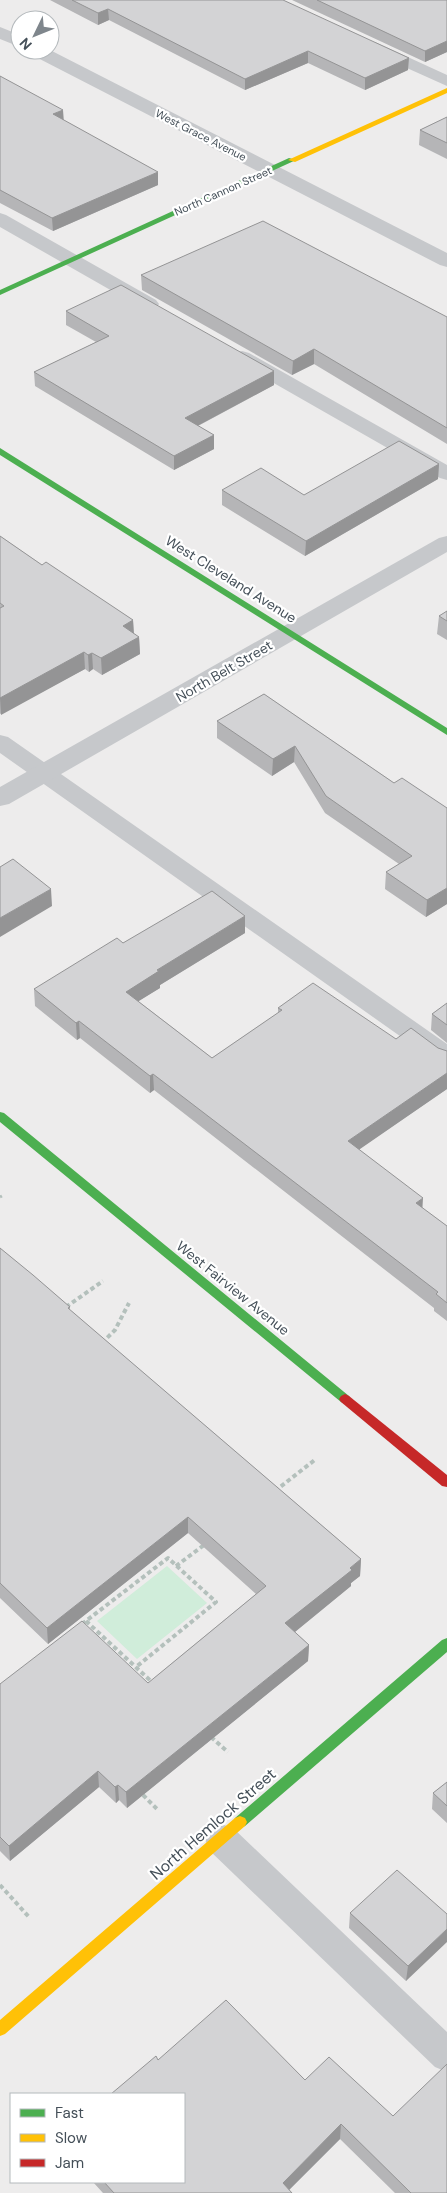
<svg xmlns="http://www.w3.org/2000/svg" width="447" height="2193" viewBox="0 0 447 2193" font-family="'DM Sans',sans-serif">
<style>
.green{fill:#d0edda}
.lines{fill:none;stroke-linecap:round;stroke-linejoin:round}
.path-far1{stroke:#b4c0bc;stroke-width:3;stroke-dasharray:4 2.5;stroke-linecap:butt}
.path{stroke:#b4c0bc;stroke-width:4;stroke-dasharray:4.5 3;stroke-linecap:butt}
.lane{fill:#c6c8cb;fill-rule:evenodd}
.street{fill:#c6c8cb;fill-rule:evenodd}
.fast{fill:#4caf50;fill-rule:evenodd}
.slow{fill:#ffc107;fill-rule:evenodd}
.jam{fill:#c62828;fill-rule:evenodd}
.wall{fill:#b5b5b7}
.shaded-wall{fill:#949495}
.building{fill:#d3d3d5;stroke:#949495}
.labels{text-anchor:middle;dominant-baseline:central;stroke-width:4.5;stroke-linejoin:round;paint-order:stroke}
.far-street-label{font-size:11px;fill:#444f58;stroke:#fff}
.street-label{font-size:14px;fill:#444f58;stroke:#fff}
.near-street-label{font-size:16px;fill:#444f58;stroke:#fff}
</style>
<rect width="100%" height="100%" fill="#edecec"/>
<path class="green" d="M167,1566L207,1603L137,1659L97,1621Z"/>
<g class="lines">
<path class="path-far1" d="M0,1197L2,1196"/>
<path class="path" d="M66,1307L103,1281
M102,1343L115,1330L129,1303
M275,1491L316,1459
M176,1566L204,1545
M86,1621L154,1684
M82,1624L168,1558L216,1602L136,1667
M211,1737L228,1752
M143,1795L158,1810
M0,1885L29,1917"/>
<path class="lane" d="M375,42L447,75V86L369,51L367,47L369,43Z
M0,213L6,215L156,300L159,304L156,308L149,310L142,308L0,227Z
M242,351L249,353L447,465V480L440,478L235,361L232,357L235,353Z
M0,735L8,737L447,1044V1066L438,1063L0,753Z
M221,1824L233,1828L447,2032V2072L435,2067L209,1850L205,1839L209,1828Z"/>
<path class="street" d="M0,27L20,35V47L0,39Z
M27,50H50L447,253V267L440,265L30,54Z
M447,536V552L9,804L0,806V787L439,538Z"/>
<path class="fast" d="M289,158L296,160L0,295V290Z
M0,448L447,728V735L0,455Z
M0,1112L4,1113L349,1396L351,1399L349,1402L345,1404L341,1402L0,1122Z
M447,1638V1652L245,1826L240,1828L235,1826L233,1822L235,1818L442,1640Z"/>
<path class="slow" d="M447,88V93L295,162L288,160Z
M240,1816L245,1818L247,1822L245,1826L5,2034L0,2036V2020L235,1818Z"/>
<path class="jam" d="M345,1394L349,1396L447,1475V1487L442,1486L341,1402L339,1399L341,1396Z"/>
</g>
<path class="wall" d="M50,0H283L408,70L365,90L308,63L245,90L109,20L98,25Z
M292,0H447V52L425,62Z
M0,76L64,120L158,185L53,231L0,203Z
M447,117V159L419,145L420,130Z
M141,275L447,317V444L314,364L292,375L142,290Z
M66,311L274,385L198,426L214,435V449L174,470L35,386L34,372L96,342L66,325Z
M439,464L438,479L305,556L222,505V490L304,495Z
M0,536L42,565L133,620L134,634L139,637L140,654L102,675L93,669L89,672L85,669L0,714Z
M447,611V640L437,634L439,616Z
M264,694L394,783L447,808V904L426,917L385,889L386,872L399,864L325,813L294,762L272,776L217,738V721Z
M245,933L160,985V988L138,1001L212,1058L278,1013V1008L396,1039L438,1048L447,1051V1089L359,1149L422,1208L447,1226V1321L434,1311V1308L154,1090L150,1093L80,1038L77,1040L35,1006L34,989L123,943Z
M447,1003V1043L431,1030L432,1014Z
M0,1248L70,1307V1310L361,1559L360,1576L351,1583V1586L295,1632L309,1645L308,1661L127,1808L119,1800L116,1803L99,1787L10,1861L0,1851V1684L148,1683L256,1594L188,1533L48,1644L0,1598Z
M447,1782V1823L432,1809L433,1793Z
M350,1913L447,1914L406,1981L349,1928Z
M158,2060L305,2080L447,2193H395L340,2139L289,2190L292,2193H103L93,2182H184Z"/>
<path class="shaded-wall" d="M108,9L109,20L98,25V13Z
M447,41V52L425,62V51Z
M308,51V63L245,90V79Z
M409,58L408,70L365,90V78Z
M63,110L64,123L53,114Z
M158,172V185L53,231L52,218Z
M314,349V364L292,375L293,361Z
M274,371V385L186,432L185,418Z
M214,435V449L174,470V456Z
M439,464L438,479L305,556L306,541Z
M133,620L134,637L123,626Z
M139,637L140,654L102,675L101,658Z
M84,652L85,669L1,715L0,698Z
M92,653L93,669L89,672L88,655Z
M295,746L294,762L272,776L273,759Z
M447,888V904L426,917L427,900Z
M51,889L52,906L0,937V918Z
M245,916V933L160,985V988L126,1009V992L157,970Z
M79,1021L80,1038L77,1040L76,1023Z
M447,1073V1089L347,1158L348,1141Z
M153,1074L154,1090L150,1093V1076Z
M423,1198L422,1215L416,1203Z
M188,1517V1533L48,1644L47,1628Z
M361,1559L360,1576L351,1583V1586L285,1640V1623Z
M309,1645L308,1661L127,1808L126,1792Z
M98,1771L99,1787L10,1861L9,1846Z
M118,1785L119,1800L116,1803L115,1787Z
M447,1929V1942L406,1981L408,1966Z
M341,2124L340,2139L286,2193L283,2183Z"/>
<path class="building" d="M72,0H283L409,58L365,78L308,51L245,79L108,9L98,13Z
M317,0H447V41L425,51Z
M0,76L63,110L53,114L158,172L52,218L0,190Z
M447,117V143L420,130Z
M263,221L447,317V428L314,349L293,361L141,275Z
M121,285L274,371L185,418L214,435L174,456L34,372L109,336L66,311Z
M399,441L439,464L306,541L222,490L261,468L304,495Z
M0,536L42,565L46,562L133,620L123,626L139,637L101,658L92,653L88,655L84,652L0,698V608L4,606L0,603Z
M447,611V621L439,616Z
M264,694L394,783L402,778L447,808V888L427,900L386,872L412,856L326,796L295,746L273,759L217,721Z
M13,859L51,889L0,918V867Z
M212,891L245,916L157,970L159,971L126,992L212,1058L282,1010L278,1008L313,983L396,1039L411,1028L438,1048L447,1051V1073L348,1141L423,1198L416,1203L447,1226V1303L436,1294L438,1292L153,1074L150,1076L79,1021L76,1023L34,989L117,938L123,943Z
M447,1003V1025L432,1014Z
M0,1248L33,1275L70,1307L68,1308L361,1559L350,1568L352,1570L285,1623L309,1645L238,1702L126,1792L118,1785L115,1787L98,1771L9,1846L0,1837V1684L82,1621L148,1683L266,1586L188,1517L47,1628L0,1583Z
M447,1782V1806L433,1793Z
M397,1870L447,1914V1929L408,1966L350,1913Z
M226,2000L305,2080L329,2057L393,2116L447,2064V2193H411L341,2124L283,2183L292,2193H114L104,2182H184V2094H111L156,2056L158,2060Z"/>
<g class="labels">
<g class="far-street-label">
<text transform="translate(201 135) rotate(27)">West Grace Avenue</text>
<text transform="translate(223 191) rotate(-24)">North Cannon Street</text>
</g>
<g class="street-label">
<text transform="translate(231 579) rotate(32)">West Cleveland Avenue</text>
<text transform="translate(224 671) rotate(-30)">North Belt Street</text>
<text transform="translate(233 1288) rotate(39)">West Fairview Avenue</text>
</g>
<g class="near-street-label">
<text transform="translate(213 1824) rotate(-41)">North Hemlock Street</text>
</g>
</g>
<rect x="10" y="2093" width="175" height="90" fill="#ffffff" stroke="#b4b9bc"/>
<rect x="20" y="2109" width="25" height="8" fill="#4caf50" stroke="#b4b9bc"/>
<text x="55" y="2118" font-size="15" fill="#444f58">Fast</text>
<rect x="20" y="2134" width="25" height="8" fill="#ffc107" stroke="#b4b9bc"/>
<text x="55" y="2143" font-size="15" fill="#444f58">Slow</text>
<rect x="20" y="2159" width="25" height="8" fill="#c62828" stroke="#b4b9bc"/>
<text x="55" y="2168" font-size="15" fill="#444f58">Jam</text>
<g transform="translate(35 35) rotate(227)"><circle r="24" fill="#ffffff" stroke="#b4b9bc"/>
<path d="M0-4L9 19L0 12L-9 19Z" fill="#7f868c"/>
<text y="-8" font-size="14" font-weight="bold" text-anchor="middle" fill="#444f58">N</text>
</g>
</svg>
